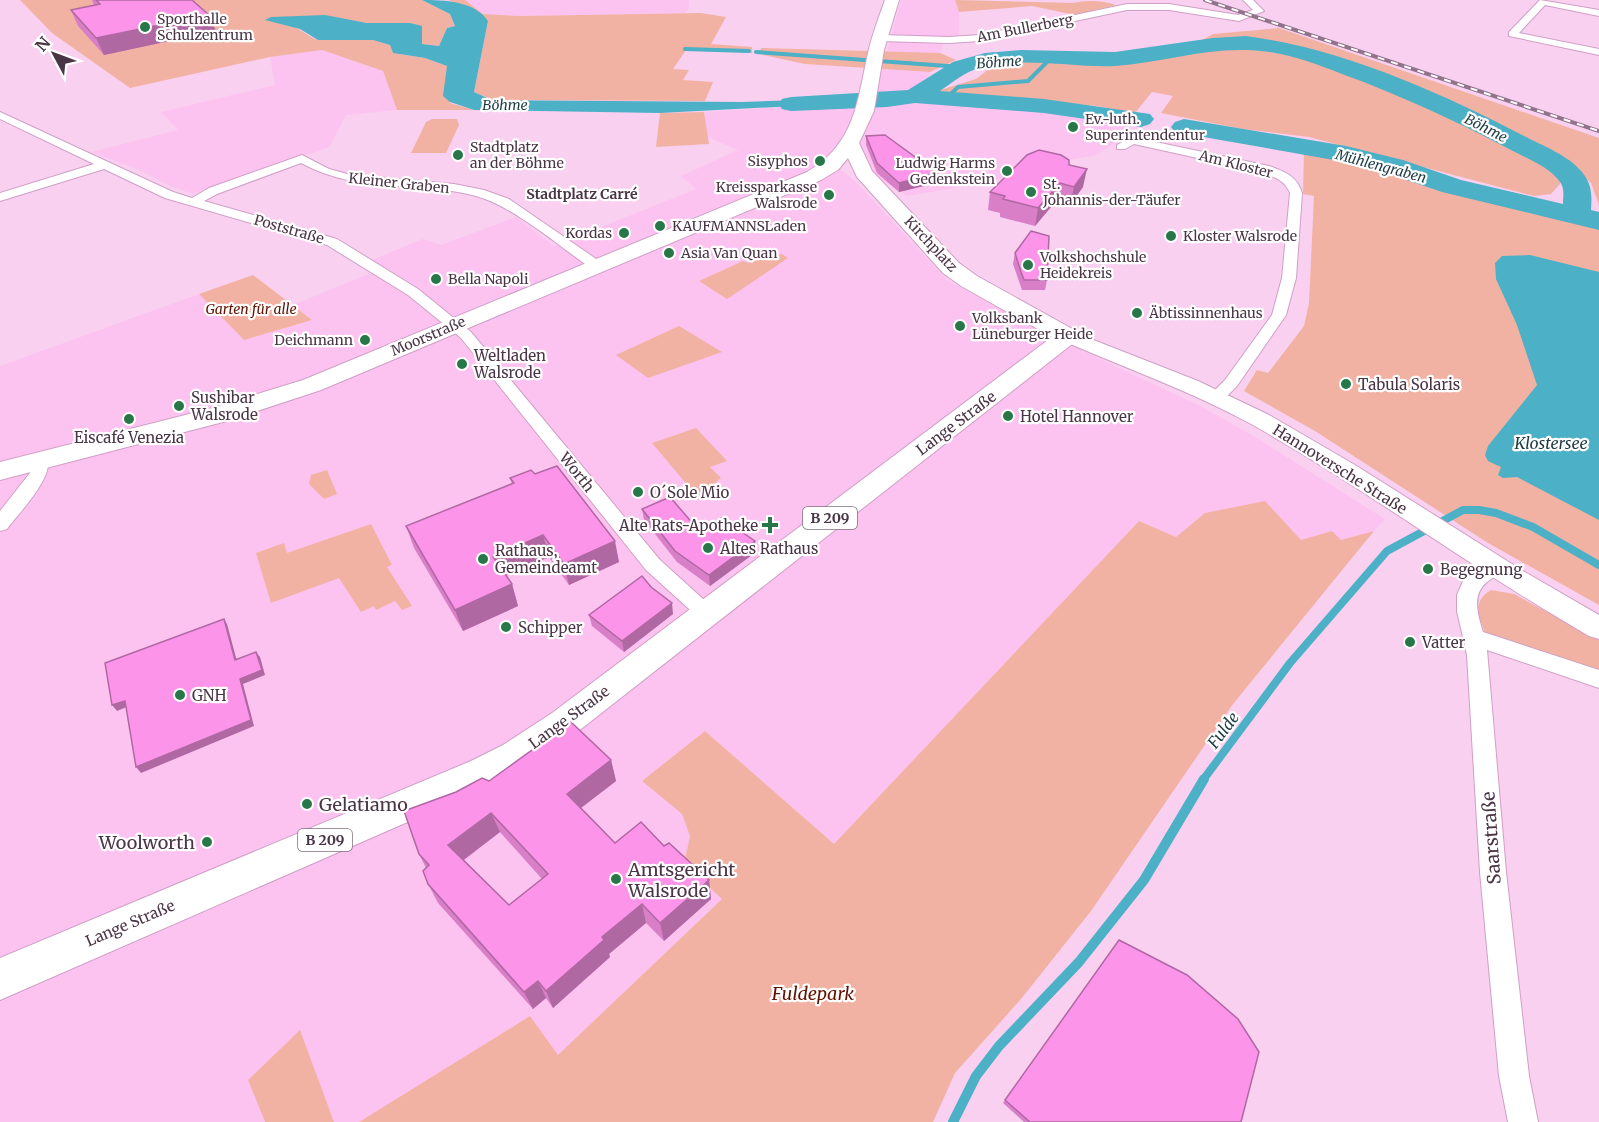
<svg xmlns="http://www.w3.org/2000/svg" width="1599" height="1122" viewBox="0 0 1599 1122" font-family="Merriweather,serif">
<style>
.built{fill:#fcc3f0}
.green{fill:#f2b2a3}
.water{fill:#4cb0c6}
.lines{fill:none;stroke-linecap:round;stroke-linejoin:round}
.stream-far3{stroke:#4cb0c6;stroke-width:4}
.stream-far2{stroke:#4cb0c6;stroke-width:6}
.stream-far1{stroke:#4cb0c6;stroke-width:8}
.stream{stroke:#4cb0c6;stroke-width:10}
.river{fill:#4cb0c6;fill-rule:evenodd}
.minor-casing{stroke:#d09fc5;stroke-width:2}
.secondary-casing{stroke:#d09fc5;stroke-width:2}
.primary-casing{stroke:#d09fc5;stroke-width:2}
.minor{fill:#fff;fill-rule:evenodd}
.secondary{fill:#fff;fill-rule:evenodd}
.primary{fill:#fff;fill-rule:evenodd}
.rail-casing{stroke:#91748b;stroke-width:4}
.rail{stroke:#fff;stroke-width:2;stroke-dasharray:7;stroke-linecap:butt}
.wall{fill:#d97fc8;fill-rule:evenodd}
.shaded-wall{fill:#b068a3}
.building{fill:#fc94e9;stroke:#b068a3;stroke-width:1.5;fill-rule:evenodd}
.poi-dot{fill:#277748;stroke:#fff;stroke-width:2}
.labels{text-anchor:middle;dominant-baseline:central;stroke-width:4.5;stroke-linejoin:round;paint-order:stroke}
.far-poi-label{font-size:14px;fill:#4a3546;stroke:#fff;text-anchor:start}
.far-street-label{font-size:14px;fill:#4a3546;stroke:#fff}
.far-water-label{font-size:14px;font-style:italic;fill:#1c3b42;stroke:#fff}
.far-neighbourhood-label{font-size:14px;font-weight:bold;fill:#4a3546;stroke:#fff}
.far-park-label{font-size:14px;font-style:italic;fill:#621201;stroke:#fff}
.shield{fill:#fff;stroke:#80727e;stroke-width:1.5}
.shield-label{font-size:14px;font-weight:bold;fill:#4a3546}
.poi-label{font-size:15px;fill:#4a3546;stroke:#fff;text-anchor:start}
.street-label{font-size:15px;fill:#4a3546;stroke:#fff}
.water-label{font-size:16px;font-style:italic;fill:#1c3b42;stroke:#fff}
.near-poi-label{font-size:18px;fill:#4a3546;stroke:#fff;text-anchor:start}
.near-street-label{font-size:18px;fill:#4a3546;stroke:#fff}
.near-park-label{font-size:18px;font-style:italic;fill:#621201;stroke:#fff}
</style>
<rect width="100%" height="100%" fill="#f9d0f0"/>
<path class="built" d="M465,0H689V9L685,13L519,16L483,14Z
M901,0H955L959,12V40L944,41L940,53L887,52Z
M322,50L383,71L397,110L346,115L329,147L193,194L170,186L139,170L91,152L178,130L161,112L275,85L270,57Z
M881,69L930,72L926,81L916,87L900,92L878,93Z
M927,99L1047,109L1134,121L1119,139L1097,155L1052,163H1032L995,181L907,196L877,177L866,166L855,139L863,121L877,104Z
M851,103L856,108L835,160L841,170L854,180L947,280L1045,333L1200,406L1250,434L1385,519L1374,531L1341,540L1332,531L1301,540L1205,513L1176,537L1139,521L834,844L705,731L642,781L682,814L690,836L684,864L722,899L558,1055L530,1016L359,1122H334L300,1031L248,1080L265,1122H0V366L199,294L244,340L311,319L293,305L373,272L360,265L423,239L441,245L516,217L554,246L696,189L681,176L738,150L708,137L704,112Z"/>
<path class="green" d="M20,0H422L450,14L455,26L447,28L439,46L422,44L410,23H367L348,20L291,26C304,30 308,37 318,40H373L390,45L393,53L425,58L447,66L450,103L474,110H397L383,71L322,50L270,57L130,88L52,33Z
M449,0H465L483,14L519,16L701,13L726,17L711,44L752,47V53L686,50L673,69L689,70L683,80L713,82L705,101L492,100L474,92L488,21Z
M955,0L1073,3C1086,0 1103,0 1116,5L1075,15L1032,6L959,12Z
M1279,28L1599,138V205L1591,183L1574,167L1484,121L1380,77L1312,52L1275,44L1236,40L1195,44L1213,34Z
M761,48L940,53L956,60L930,72L805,64L759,54Z
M1208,48C1296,47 1344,70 1422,105C1439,113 1457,118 1473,126C1503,140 1533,157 1561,175L1560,184L1551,194L1534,196L1309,137L1243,129L1161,113L1173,96L1152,92L1135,113L1097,106L937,91L976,79L994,65L1033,60L1104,64L1128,63Z
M704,112L709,144L656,147L660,113Z
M432,119H457L459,125L446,153H411L426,122Z
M1304,150L1391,169L1449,190L1599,229V605L1488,543L1315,431L1244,391L1257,370L1268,373L1304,326L1309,303L1314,196L1303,194Z
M782,254L788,258L727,299L699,281L743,261L748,263Z
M253,275L312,320L244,340L199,294Z
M679,326L722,352L648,378L616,355Z
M696,428L727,461L710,467L721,478L709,488L695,494L652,443Z
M327,470L337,494L324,499L309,484L311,475Z
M1265,501L1301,540L1332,531L1341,540L1374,531L1233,704L1091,911L1021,999L955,1073L933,1122H359L530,1016L558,1055L722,899L684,864L690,836L682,814L642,781L705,731L834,844L1139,521L1176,537L1205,513Z
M371,524L392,565L387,567L412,606L402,610L395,601L376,610L374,606L361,612L339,578L271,603L256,553L284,543L287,553Z
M1491,590L1514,594L1599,640V670L1485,633C1479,613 1471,603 1491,590Z
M300,1030L334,1122H265L248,1080Z"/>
<path class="water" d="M422,0C444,0 475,1 488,21L474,92L492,100L742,102L854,98L851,103L660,113L474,110L450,102L443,96L447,66L425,58L393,53L390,45L373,40H318L300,29L265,20L271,17L325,15L367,23H410L422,26V44L439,46L447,28L455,26L450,14Z
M1530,255L1599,272V520L1517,477L1503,478L1498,475L1501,467L1488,461L1485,455L1488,446L1537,385L1517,325L1496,279L1495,263L1502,256Z"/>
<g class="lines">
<path class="stream-far3" d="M685,49L749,51
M756,52L961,67
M947,98L958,87L1028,81L1052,57"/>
<path class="stream-far2" d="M1461,511H1486"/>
<path class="stream-far1" d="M1203,780L1290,663L1387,551L1463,510H1479L1496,513L1533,527L1599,565"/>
<path class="stream" d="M953,1122L976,1076L999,1046L1079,962L1144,880L1204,779"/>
<path class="river" d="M1246,36C1343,49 1437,91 1524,136C1543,146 1568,155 1582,172C1592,184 1592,195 1591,210L1599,212V230L1442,192L1383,172L1345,162L1175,132L1171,127L1175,122L1184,119L1346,146L1403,160L1461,180L1563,204C1563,195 1565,189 1560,182C1550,167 1526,158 1511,150C1456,121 1400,95 1342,74C1311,62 1278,50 1245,50C1201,49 1158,63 1115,66C1069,68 1015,54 971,71C960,76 950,84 940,91L1044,99L1150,114L1154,119L1150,124L1141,127L1044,113L915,103L887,107L791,111L782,109L779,104L782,99L791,97L908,90L953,62L985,53L1021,50L1115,52L1213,38Z"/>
<defs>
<path id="minor" d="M1243,0H1253L1264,11L1239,21L1169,10H1127L980,41L949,43L880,41L875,38L880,35L949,37L980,35L1127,4H1169L1238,15L1253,10Z
M1540,0L1599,10V16L1545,5L1519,33L1599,49V55L1509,36V32Z
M0,112L173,192L192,198L209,188L302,155L329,169L351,175L454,184L484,190L509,199L602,263L604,266L602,269H592C559,246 513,206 476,196C415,180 361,195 301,163L217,194L204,201L337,239L418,289L471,332L660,560L713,608L716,613L713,618L706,621L699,618L646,570L461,338L408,295L327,245L165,198L104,169L0,201V193L94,164L0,119Z
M1132,137L1269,166C1285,172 1297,176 1302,193L1296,278L1286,315L1237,386L1222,401L1216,402L1208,397L1225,380L1272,315L1282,278L1290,193C1285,180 1274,177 1261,172L1134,144L1125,149H1117V145Z
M40,455L46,457C57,474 18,514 7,529L0,531V511L30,473L34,457Z
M1495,559L1502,561L1505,566C1501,573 1493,577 1487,582C1471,595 1478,615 1483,632L1599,670V688L1487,650L1506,872L1529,1076L1538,1122H1508L1499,1076L1480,872L1467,655L1457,611V595L1464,579L1488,561Z"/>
<path id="secondary" d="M1068,330L1198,381L1269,415L1355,465L1523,571L1599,615V639L1589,636C1474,570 1368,490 1253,425C1191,391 1125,368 1061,340L1057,336L1061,332Z"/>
<path id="primary" d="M885,0H899L884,50L874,111L859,143L872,171L959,263L977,276L1076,331L1080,336L1076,341L576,733L529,767L497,783L0,1000V958L471,761L503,745L552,713L1052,337L961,286L943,273L857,177L848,158L838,170L821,180L321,390L227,421L0,480V462L209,409L303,380L807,172C855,144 857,102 868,53C872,35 879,17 885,0Z"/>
</defs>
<use href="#minor" class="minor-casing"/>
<use href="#secondary" class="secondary-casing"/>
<use href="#primary" class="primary-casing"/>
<use href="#minor" class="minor"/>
<use href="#secondary" class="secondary"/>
<use href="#primary" class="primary"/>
<defs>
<path id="rail" d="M1205,0L1599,131"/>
</defs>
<use href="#rail" class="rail-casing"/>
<use href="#rail" class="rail"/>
</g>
<path class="wall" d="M92,0H192L216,31L104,55L78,26L71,10L94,5Z
M866,136L936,183L899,192L877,173L866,145Z
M1069,165L1083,187L1070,205L1056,201L1035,226L1000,217V213L988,210L990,192Z
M1015,253L1047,280L1045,290H1022L1013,264Z
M535,474L619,562L569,585L549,557L506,576L512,584L518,606L463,631L414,548L406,526L512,484L510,478Z
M642,509L701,533L756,552L710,586L677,562L644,520Z
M673,614L624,652L592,626L589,615Z
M611,760L616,781L581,808L615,843L664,846L709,880L711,899L664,941L646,923L609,954L610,957L553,1008L546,998L533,1009L438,903L428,884L426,868L419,854L489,781ZM500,832L542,879L509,905L464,860Z
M1005,1100L1241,1122H1024L1003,1103Z"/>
<path class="shaded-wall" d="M209,15L216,31L104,55L96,38Z
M1087,169L1083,187L1070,205L1074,187Z
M937,173L936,183L899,192V183Z
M1060,183L1056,201L1035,226L1038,208Z
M543,535L549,557L500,578L493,557Z
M615,541L619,562L569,585L564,564Z
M755,541L756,552L710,586L709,575Z
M512,584L518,606L463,631L455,610Z
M672,603L673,614L624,652L622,641Z
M224,619L227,624L238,665L235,660Z
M256,652L260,657L265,675L243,684L254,726L141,773L136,767L240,679Z
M125,701L129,706L117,711L112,705Z
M611,760L616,781L573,814L567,794Z
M491,813L500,832L458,864L448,845Z
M709,880L711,899L664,941L660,923Z
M642,904L646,923L609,954L610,957L553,1008L546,991L602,937Z
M538,981L546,998L533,1009L524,992Z"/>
<path class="building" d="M96,0H192L209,15L96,38L71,10L100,4Z
M885,135L937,173L899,183L877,163L866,136Z
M1039,150L1061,155L1069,160V165L1087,169L1074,187L1060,183L1038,208L1003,199L1005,196L990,192L1027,155Z
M1031,231L1049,236L1047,280H1024L1021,272L1015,253Z
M557,466L615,541L564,564L543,535L493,557L512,584L455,610L406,526L514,483L510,478L531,470L535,474Z
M670,497L701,533L721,518L755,541L709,575L675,551L642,509Z
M642,576L651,587L672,603L622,641L589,615Z
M224,619L235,660L256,652L262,670L240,679L251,720L136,767L125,701L112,705L105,663Z
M571,722L611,760L567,794L615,843L641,822L664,846L669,843L709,880L660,923L642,904L602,937L604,940L546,991L538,981L524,992L428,884L423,871L429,865L419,854L404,811L456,792L482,778L489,781ZM491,813L548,874L509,905L448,845Z
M1119,940L1187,975L1238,1019L1259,1052L1241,1122H1030L1005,1100Z"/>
<g class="poi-dot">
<circle cx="145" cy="27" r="6"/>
<circle cx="1073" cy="127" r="6"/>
<circle cx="458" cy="155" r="6"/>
<circle cx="820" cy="161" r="6"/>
<circle cx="1007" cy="171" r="6"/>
<circle cx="1031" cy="192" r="6"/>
<circle cx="829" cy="195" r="6"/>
<circle cx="660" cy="226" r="6"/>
<circle cx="624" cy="233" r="6"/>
<circle cx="1171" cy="236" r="6"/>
<circle cx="669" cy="253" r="6"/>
<circle cx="1028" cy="265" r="6"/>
<circle cx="436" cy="279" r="6"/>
<circle cx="1137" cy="313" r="6"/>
<circle cx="960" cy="326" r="6"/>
<circle cx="365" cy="340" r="6"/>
<circle cx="462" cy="364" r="6"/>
<circle cx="1346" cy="384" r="6"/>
<circle cx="179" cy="406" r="6"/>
<circle cx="1008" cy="416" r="6"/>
<circle cx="129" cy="419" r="6"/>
<circle cx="638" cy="492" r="6"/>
<path d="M767 516h6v6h6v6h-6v6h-6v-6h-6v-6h6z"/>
<circle cx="708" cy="548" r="6"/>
<circle cx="483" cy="559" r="6"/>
<circle cx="1428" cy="569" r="6"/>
<circle cx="506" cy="627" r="6"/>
<circle cx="1410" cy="642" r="6"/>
<circle cx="180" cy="695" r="6"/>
<circle cx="307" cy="804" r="6"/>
<circle cx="207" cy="842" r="6"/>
<circle cx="616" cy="879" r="6"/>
</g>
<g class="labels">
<g class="far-poi-label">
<text x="157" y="19">Sporthalle<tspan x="157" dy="16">Schulzentrum</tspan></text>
<text x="1085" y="119">Ev.-luth.<tspan x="1085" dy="16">Superintendentur</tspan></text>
<text x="470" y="147">Stadtplatz<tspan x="470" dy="16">an der Böhme</tspan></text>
<text x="808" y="161" text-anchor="end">Sisyphos</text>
<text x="995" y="163" text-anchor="end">Ludwig Harms<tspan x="995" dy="16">Gedenkstein</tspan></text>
<text x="1043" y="184">St.<tspan x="1043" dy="16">Johannis-der-Täufer</tspan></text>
<text x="817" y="187" text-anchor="end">Kreissparkasse<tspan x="817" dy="16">Walsrode</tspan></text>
<text x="672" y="226">KAUFMANNSLaden</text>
<text x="612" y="233" text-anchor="end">Kordas</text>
<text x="1183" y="236">Kloster Walsrode</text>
<text x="681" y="253">Asia Van Quan</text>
<text x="1040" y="257">Volkshochshule<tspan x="1040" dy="16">Heidekreis</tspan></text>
<text x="448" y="279">Bella Napoli</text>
<text x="1149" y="313">Äbtissinnenhaus</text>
<text x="972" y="318">Volksbank<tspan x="972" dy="16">Lüneburger Heide</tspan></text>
<text x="353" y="340" text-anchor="end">Deichmann</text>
</g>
<g class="far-street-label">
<text transform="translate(1025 28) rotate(-11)">Am Bullerberg</text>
<text transform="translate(1236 164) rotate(14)">Am Kloster</text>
<text transform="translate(399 183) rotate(6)">Kleiner Graben</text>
<text transform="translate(289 229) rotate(16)">Poststraße</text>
<text transform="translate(931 244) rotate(47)">Kirchplatz</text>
<text transform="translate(428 336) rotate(-23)">Moorstraße</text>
</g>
<g class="far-water-label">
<text transform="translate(999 62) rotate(-4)">Böhme</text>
<text x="505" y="105">Böhme</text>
<text transform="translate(1486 128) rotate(27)">Böhme</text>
<text transform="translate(1381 166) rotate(15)">Mühlengraben</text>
</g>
<g class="far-neighbourhood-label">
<text x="582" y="194">Stadtplatz Carré</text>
</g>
<g class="far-park-label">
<text x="251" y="309">Garten für alle</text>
</g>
<g class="shield">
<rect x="803" y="507" width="54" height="22" rx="4.5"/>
<rect x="298" y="829" width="54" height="22" rx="4.5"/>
</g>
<g class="shield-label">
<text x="830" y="518">B 209</text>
<text x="325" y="840">B 209</text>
</g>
<g class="poi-label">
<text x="474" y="355">Weltladen<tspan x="474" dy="17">Walsrode</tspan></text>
<text x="1358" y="384">Tabula Solaris</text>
<text x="191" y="397">Sushibar<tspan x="191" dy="17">Walsrode</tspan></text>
<text x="1020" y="416">Hotel Hannover</text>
<text x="129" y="437" text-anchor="middle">Eiscafé Venezia</text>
<text x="650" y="492">O´Sole Mio</text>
<text x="758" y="525" text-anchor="end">Alte Rats-Apotheke</text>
<text x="720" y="548">Altes Rathaus</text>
<text x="495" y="550">Rathaus,<tspan x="495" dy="17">Gemeindeamt</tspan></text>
<text x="1440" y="569">Begegnung</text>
<text x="518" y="627">Schipper</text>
<text x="1422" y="642">Vatter</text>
<text x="192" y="695">GNH</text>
</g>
<g class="street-label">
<text transform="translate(956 423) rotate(-37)">Lange Straße</text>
<text transform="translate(1340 469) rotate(32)">Hannoversche Straße</text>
<text transform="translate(577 472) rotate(51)">Worth</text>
<text transform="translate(569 717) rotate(-36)">Lange Straße</text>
<text transform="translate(130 923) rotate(-23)">Lange Straße</text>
</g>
<g class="water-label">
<text x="1551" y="443">Klostersee</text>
<text transform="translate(1223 730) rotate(-53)">Fulde</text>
</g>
<g class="near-poi-label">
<text x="319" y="804">Gelatiamo</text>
<text x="195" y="842" text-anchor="end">Woolworth</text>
<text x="628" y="869">Amtsgericht<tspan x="628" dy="21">Walsrode</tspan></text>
</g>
<g class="near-street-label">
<text transform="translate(1491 838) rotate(-94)">Saarstraße</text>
</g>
<g class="near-park-label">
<text x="813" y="993">Fuldepark</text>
</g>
</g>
<g transform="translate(54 54) rotate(311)" stroke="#ffffff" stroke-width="4.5" paint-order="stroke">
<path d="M0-4.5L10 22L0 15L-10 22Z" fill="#4a3546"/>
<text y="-9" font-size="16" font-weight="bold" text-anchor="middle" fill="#4a3546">N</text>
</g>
</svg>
